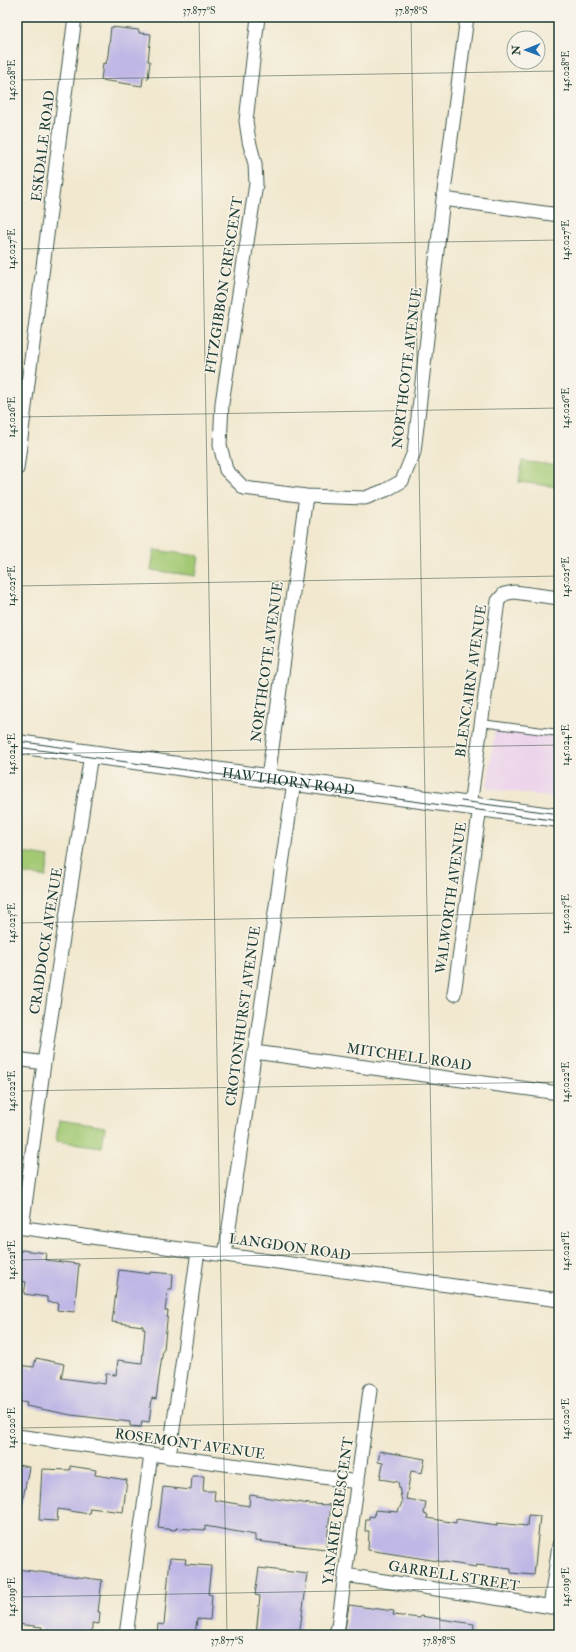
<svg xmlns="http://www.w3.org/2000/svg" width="576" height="1652" viewBox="0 0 576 1652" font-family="'IM FELL Double Pica',serif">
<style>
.built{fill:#ebd1eb}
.grass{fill:#a3c973;stroke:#618354}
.building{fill:#bfb7e5}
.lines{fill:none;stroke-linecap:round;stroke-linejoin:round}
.service-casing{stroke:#3e574b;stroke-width:8}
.minor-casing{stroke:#3e574b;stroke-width:15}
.secondary-casing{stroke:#3e574b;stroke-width:20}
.service{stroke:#fff;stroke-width:6}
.minor{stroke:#fff;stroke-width:13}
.secondary{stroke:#fff;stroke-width:18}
.tram{stroke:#1f3d34;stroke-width:1}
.ticks{fill:none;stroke:#1f3d34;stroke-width:1;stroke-opacity:0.45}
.labels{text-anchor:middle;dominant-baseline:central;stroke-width:3;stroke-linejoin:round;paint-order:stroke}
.street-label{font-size:14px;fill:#1f3d34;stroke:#f7f3e8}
.neatline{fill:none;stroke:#1f3d34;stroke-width:1.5}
.ticks-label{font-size:10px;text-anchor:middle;fill:#1f3d34}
</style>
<rect width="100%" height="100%" fill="#f7f3e8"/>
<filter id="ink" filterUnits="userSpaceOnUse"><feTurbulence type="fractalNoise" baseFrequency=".025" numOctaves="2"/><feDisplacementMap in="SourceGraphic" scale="8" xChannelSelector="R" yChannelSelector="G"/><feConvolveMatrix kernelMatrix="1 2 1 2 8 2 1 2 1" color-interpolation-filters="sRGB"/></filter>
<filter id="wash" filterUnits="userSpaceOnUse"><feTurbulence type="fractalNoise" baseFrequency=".012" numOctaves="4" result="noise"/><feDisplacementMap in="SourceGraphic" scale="16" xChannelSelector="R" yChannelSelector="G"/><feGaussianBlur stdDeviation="0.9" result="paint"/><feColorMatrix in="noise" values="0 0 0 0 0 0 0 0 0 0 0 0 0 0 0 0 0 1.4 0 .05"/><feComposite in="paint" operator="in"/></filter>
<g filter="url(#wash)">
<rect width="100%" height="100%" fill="#f1e8cf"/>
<path class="built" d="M495,728L559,737V798L487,788Z"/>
<path class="grass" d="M522,461L559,466V487L519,482Z
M154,550L199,556L196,576L151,570Z
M17,852L49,857L46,877L17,873Z
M59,1120L105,1127L102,1147L56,1141Z"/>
<g id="blocks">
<path class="building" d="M111,27L139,30V33L151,34L148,61H150L148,79L143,78L142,86L101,80L103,63L106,64L108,55Z
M21,1250L46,1253L45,1260L79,1264L74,1312L57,1310L58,1303L47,1302V1297L24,1294L26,1282L17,1280Z
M119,1270L150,1274V1272L173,1274L172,1289H168L165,1311H168L164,1349H163L156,1399L152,1398L149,1422L142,1421L141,1427L130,1426V1422L71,1415L26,1406L27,1403L17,1401V1365L34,1367L36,1358L64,1364L61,1378L105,1384L106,1374L116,1375L118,1360L142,1363L145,1329H143V1326L112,1322Z
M380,1451L425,1459L422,1473L411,1471L406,1499L426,1502L424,1514L428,1515L427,1518L456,1523V1519L497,1525V1523L527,1526L528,1515L540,1516L534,1575L511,1573V1569L476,1565V1567L368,1550L369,1531H365L366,1519H369V1516L374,1517L375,1510L398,1512L402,1502L398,1482L380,1479L383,1463L378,1462Z
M17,1465L29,1467L22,1504H17Z
M70,1466L96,1470L95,1475L127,1480L123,1512L90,1508L89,1514L58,1509L57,1521L39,1520L42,1469L70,1470Z
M192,1476H204L203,1491H215L214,1500L249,1506L250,1495L310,1504L331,1505L326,1549L255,1541V1535L205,1526V1530L176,1528V1530L158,1528L163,1487L191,1490Z
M170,1558L186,1559L185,1564L211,1566L208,1594L212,1595L210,1620L197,1619L195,1635H157L158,1624L164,1625Z
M259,1568L308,1574L299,1635H256L260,1596L255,1595Z
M17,1569L102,1580L98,1612H100L99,1624L92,1623V1635H41L42,1627L17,1624V1604L20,1582H17Z
M349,1605L394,1611L393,1615L420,1618V1616L474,1624L473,1635H344Z"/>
</g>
</g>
<g filter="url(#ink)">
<use href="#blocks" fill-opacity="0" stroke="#3e574b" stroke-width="1"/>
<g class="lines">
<defs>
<path id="service" d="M481,723L559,733"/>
<path id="minor" d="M258,17L246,121L249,141L255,164L256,184L222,403L220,445L226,470L244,488L306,496
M443,199L559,215
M17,469L75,17
M268,778L306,496L365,498L386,490L402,481L414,452L443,199L467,17
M470,806L498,601L504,594L514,592L559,598
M454,994L480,807
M254,1052L559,1093
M17,1059L44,1063
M17,1227L559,1300
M22,1228L44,1063L91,754
M225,1255L294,782
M17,1436L358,1482
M169,1457L198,1251
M345,1575L559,1608
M550,1607L559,1545
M126,1635L151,1455
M335,1635L338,1627L370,1390"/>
<g id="secondary">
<path id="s1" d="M17,744L559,818"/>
</g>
</defs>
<use href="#service" class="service-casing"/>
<use href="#minor" class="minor-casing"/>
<use href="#secondary" class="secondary-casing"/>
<use href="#service" class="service"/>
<use href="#minor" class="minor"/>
<use href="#secondary" class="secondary"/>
<path class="tram" d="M17,741L74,749
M17,747L559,821
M461,801L559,814"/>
</g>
</g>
<path class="ticks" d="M199,17L227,1635M411,17L440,1635M17,80L559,71M17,249L559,240M17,417L559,408M17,586L559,576M17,754L559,745M17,923L559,913M17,1091L559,1082M17,1260L559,1250M17,1428L559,1419M17,1597L559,1587"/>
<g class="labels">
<g class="street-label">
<text transform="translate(43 146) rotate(-83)">ESKDALE ROAD</text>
<text transform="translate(224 285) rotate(-81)">FITZGIBBON CRESCENT</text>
<text transform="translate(407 368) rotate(-83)">NORTHCOTE AVENUE</text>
<text transform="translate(267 662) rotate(-82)">NORTHCOTE AVENUE</text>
<text transform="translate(471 681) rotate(-82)">BLENCAIRN AVENUE</text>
<text stroke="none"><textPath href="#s1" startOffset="274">HAWTHORN ROAD</textPath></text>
<text transform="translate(451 898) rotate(-82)">WALWORTH AVENUE</text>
<text transform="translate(46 941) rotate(-81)">CRADDOCK AVENUE</text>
<text transform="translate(243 1016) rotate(-82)">CROTONHURST AVENUE</text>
<text transform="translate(409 1057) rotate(8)">MITCHELL ROAD</text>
<text transform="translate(290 1247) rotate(8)">LANGDON ROAD</text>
<text transform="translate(190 1444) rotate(8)">ROSEMONT AVENUE</text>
<text transform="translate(338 1511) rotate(-82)">YANAKIE CRESCENT</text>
<text transform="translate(454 1576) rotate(9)">GARRELL STREET</text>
</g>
</g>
<rect width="576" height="1652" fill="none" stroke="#f7f3e8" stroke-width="44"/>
<g transform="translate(526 50) rotate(269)"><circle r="19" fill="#f7f3e8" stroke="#a1aaa0"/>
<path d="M0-3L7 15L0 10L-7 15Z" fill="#1f6fb2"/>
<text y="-6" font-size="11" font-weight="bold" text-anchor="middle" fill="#1f3d34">N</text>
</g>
<rect x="22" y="22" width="532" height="1608" class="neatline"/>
<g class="ticks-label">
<text x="199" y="14">37.877°S</text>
<text x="411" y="14">37.878°S</text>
<text transform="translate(565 71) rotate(-90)" y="4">145.028°E</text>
<text transform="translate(11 80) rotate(-90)" y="4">145.028°E</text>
<text transform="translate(565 240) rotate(-90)" y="4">145.027°E</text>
<text transform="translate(11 249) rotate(-90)" y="4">145.027°E</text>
<text transform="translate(565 408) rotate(-90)" y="4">145.026°E</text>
<text transform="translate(11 417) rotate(-90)" y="4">145.026°E</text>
<text transform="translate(565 577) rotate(-90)" y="4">145.025°E</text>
<text transform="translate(11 586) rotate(-90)" y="4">145.025°E</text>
<text transform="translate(565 745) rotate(-90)" y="4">145.024°E</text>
<text transform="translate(11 754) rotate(-90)" y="4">145.024°E</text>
<text transform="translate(565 914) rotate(-90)" y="4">145.023°E</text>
<text transform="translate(11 923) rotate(-90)" y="4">145.023°E</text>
<text transform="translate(565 1082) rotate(-90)" y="4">145.022°E</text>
<text transform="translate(11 1091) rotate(-90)" y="4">145.022°E</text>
<text transform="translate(565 1251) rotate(-90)" y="4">145.021°E</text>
<text transform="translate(11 1260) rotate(-90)" y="4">145.021°E</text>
<text transform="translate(565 1419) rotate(-90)" y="4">145.020°E</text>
<text transform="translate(11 1428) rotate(-90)" y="4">145.020°E</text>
<text transform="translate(565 1587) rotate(-90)" y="4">145.019°E</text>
<text transform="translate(11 1597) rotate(-90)" y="4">145.019°E</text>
<text x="227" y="1644">37.877°S</text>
<text x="439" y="1644">37.878°S</text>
</g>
</svg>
